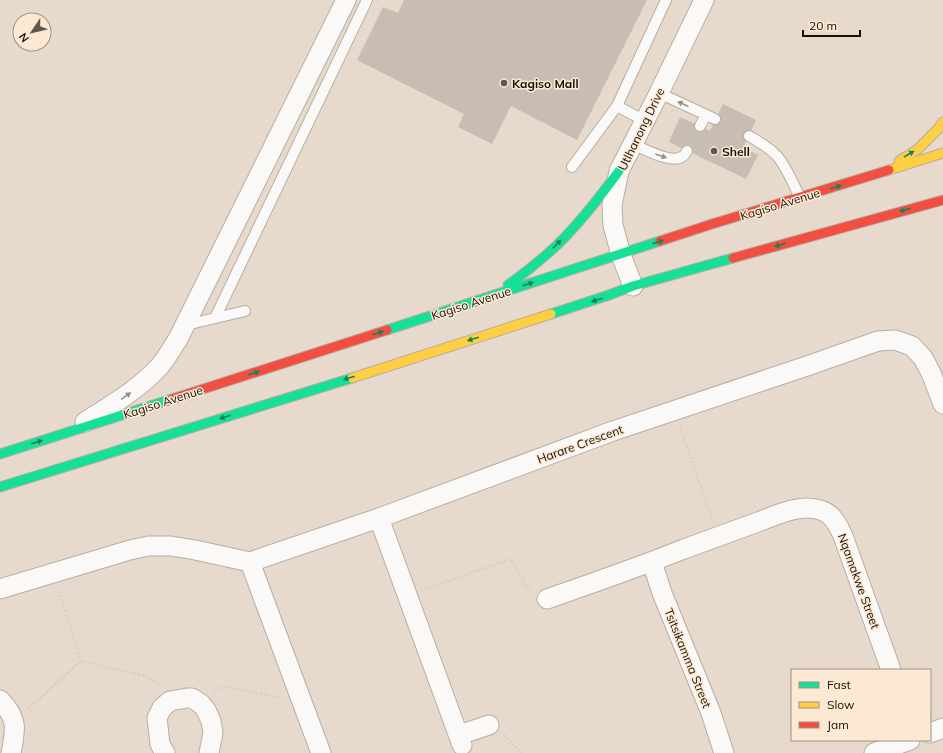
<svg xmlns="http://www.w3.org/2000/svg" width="943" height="753" viewBox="0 0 943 753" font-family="Mulish,sans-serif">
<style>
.building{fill:#c7bdb2}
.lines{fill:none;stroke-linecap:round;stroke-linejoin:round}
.lane-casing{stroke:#b7ada2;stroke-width:12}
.street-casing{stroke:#b7ada2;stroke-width:21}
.fast-casing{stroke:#b7ada2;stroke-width:11}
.slow-casing{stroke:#b7ada2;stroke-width:11}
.jam-casing{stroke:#b7ada2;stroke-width:11}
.path{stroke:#d3d0cc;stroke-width:2.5;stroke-dasharray:2 2;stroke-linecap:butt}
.lane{stroke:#fbf9f7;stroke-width:10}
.street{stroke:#fbf9f7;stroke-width:19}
.fast{stroke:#16e098;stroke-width:9}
.slow{stroke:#ffcf43;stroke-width:9}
.jam{stroke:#f24e42;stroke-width:9}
.oneway{fill:#94908b}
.oneway2{fill:#168257}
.poi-dot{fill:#60574c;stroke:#fce9d4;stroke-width:1.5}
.labels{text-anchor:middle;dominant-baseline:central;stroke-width:3;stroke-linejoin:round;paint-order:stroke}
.poi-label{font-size:12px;font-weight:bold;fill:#171007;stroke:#fce9d4;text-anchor:start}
.street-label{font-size:12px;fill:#171007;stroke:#fce9d4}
</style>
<rect width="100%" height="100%" fill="#e7dacc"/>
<path class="building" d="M404,0H647L577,140L511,106L492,144L458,127L464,114L357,60L383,7L398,13Z
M723,104L756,120L743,148L758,155L746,179L669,142L680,117L700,126L710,131Z"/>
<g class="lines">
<defs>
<path id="lane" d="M659,93L715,119
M617,106L666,0
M700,126L706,115
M749,136C759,142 769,147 777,156C786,166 794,185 800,198
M633,144C644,149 673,165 683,156C685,155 686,152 687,151
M572,167L617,106L645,121
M215,318L367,0
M186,325L245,311"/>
<path id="street" d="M633,286L621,255L613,225L612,205L619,171L659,93L704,0
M85,422C111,405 138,390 159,367C167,358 172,348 178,339L346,0
M379,518L462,745
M250,562L379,518L613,431L807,366L878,341L895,340L912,346L923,358L931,373L943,404
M250,562L321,753
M652,562L662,593L711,713L724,753
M0,589L130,550L148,546H171L195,550L250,562
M547,599C593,583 639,567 684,549C709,540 733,531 758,522C774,516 790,508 808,508C829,509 835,518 843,536L891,670
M0,700C18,718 16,729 11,753
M930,733L943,728
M459,735L489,725
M165,753L160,744L157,718L162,708L170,701L187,698H192L201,704L206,710L211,721L213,733L209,753
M874,753L910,740"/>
<path id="fast" d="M508,285C525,273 541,260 556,246C579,224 600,197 619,171
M551,314L606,296L633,286L733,258
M387,330L660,241
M0,454L172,399
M0,487L352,378"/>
<path id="slow" d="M899,161L918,149L938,129L943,122
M889,170L943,153
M352,378L551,314"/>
<path id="jam" d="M660,241L712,224L889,170
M733,258L943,200
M172,399L387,330"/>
</defs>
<use href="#lane" class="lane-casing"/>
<use href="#street" class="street-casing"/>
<use href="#fast" class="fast-casing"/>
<use href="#slow" class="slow-casing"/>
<use href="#jam" class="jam-casing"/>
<path class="path" d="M680,427L712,519
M425,589L511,559L530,592
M59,591L81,661L146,676L160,685
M214,691L224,686L281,698
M28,709L81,661
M504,735L522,753"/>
<use href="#lane" class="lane"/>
<use href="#street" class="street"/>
<use href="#fast" class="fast"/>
<use href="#slow" class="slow"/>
<use href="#jam" class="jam"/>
</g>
<defs><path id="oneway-solid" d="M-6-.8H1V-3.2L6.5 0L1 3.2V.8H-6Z"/></defs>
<g class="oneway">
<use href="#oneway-solid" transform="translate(683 104) rotate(-155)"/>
<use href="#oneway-solid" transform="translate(661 156) rotate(19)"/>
<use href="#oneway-solid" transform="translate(126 396) rotate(-35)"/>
</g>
<g class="oneway2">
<use href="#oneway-solid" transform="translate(909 154) rotate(-31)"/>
<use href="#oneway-solid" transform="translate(836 187) rotate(-17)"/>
<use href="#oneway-solid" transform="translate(905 210) rotate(164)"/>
<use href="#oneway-solid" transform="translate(658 242) rotate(-18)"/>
<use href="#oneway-solid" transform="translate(557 244) rotate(-45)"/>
<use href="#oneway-solid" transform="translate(780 245) rotate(164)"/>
<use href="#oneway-solid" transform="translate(528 284) rotate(-18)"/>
<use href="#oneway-solid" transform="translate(597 300) rotate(162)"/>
<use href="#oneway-solid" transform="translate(378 333) rotate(-18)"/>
<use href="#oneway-solid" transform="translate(473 339) rotate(162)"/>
<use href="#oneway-solid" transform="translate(254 373) rotate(-18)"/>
<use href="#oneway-solid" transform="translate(349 378) rotate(162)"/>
<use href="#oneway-solid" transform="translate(225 417) rotate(163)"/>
<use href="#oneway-solid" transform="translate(37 442) rotate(-17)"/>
</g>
<g class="poi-dot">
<circle cx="504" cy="83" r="4"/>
<circle cx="714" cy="151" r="4"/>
</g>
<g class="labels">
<g class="poi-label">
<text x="512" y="83">Kagiso Mall</text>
<text x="722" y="151">Shell</text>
</g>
<g class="street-label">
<text transform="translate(641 129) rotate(-64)">Utlhanong Drive</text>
<text transform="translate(780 204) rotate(-17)">Kagiso Avenue</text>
<text transform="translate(471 303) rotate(-18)">Kagiso Avenue</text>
<text transform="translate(163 402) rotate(-18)">Kagiso Avenue</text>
<text transform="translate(580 444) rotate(-20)">Harare Crescent</text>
<text transform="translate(859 581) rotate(70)">Nqamakwe Street</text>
<text transform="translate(688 658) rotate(68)">Tsitsikamma Street</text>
</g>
</g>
<rect x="791" y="669" width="140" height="72" fill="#fce9d4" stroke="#a09282"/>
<rect x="799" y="682" width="20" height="6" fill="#16e098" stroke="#a09282"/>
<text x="827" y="689" font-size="12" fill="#171007">Fast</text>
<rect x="799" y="702" width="20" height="6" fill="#ffcf43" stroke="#a09282"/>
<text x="827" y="709" font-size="12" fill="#171007">Slow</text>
<rect x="799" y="722" width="20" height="6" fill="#f24e42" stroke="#a09282"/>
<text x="827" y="729" font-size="12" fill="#171007">Jam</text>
<g transform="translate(32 32) rotate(235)"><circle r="19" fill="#fce9d4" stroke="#a09282"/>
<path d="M0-3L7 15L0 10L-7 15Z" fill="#60574c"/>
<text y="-6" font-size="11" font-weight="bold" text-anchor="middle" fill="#171007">N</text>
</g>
<path d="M803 30v6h57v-6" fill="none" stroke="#171007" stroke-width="2"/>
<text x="809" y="30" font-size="12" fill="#171007" stroke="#fce9d4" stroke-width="3" paint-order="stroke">20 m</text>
</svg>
